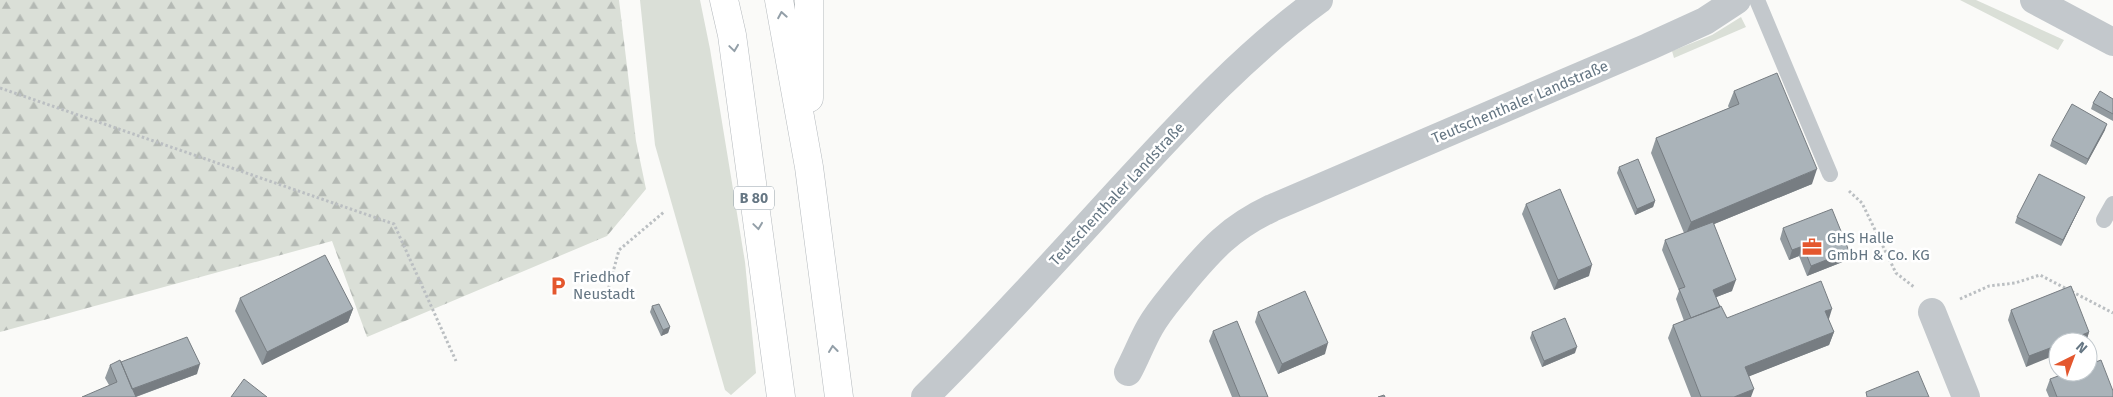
<svg xmlns="http://www.w3.org/2000/svg" width="2113" height="397" viewBox="0 0 2113 397" font-family="'Fira Sans',sans-serif">
<style>
.grass{fill:#dadfd7}
.forest{fill:url(#forest-firs)}
.lines{fill:none;stroke-linecap:round;stroke-linejoin:round}
.trunk-casing{stroke:#b4b9bd;stroke-width:29}
.path{stroke:#bbbfc2;stroke-width:3;stroke-dasharray:2.5 2.5;stroke-linecap:butt}
.service{stroke:#c3c8cc;stroke-width:16}
.minor{stroke:#c3c8cc;stroke-width:28}
.tertiary{stroke:#c3c8cc;stroke-width:28}
.trunk{stroke:#fff;stroke-width:28}
.wall{fill:#929a9f}
.shaded-wall{fill:#777d82}
.building{fill:#aab3b9;stroke:#777d82}
.oneway{stroke:#939fa8}
.labels{text-anchor:middle;dominant-baseline:central;stroke-width:5;stroke-linejoin:round;paint-order:stroke}
.shield{fill:#fff;stroke:#939fa8;stroke-width:1}
.shield-label{font-size:14px;font-weight:bold;fill:#657683}
.street-label{font-size:15px;fill:#657683;stroke:#fff}
.poi-label{font-size:15px;fill:#657683;stroke:#fff;text-anchor:start}
</style>
<defs>
<pattern id="forest-firs" width="22" height="20" patternUnits="userSpaceOnUse" patternTransform="scale(1.25)"><rect width="22" height="20" fill="#dadfd7"/><path d="M5 1l3.5 6h-7zM16 11l3.5 6h-7z" fill="#b4b9b4"/></pattern>
</defs>
<rect width="100%" height="100%" fill="#fafaf8"/>
<path class="grass" d="M640,0H700L710,49L745,262L756,373L731,395L725,390L655,145Z
M1960,0H1976L2064,40L2058,50Z
M1741,17L1746,27L1674,58L1672,51L1712,35Z"/>
<path class="forest" d="M0,0H619L636,141L646,189L607,236L367,337L332,241L0,332Z"/>
<g class="lines">
<defs>
<path id="trunk" d="M724,0L732,35L781,397
M779,0L809,167L839,397
M809,98V0"/>
</defs>
<use href="#trunk" class="trunk-casing"/>
<path class="path" d="M0,88L394,224L456,361
M1849,191L1862,203L1896,273L1914,287
M606,298L619,250L664,212
M1960,299L1989,286L2015,283L2040,275L2113,313"/>
<path class="service" d="M1757,0L1830,174
M2104,220L2113,204"/>
<path class="minor" d="M1932,312L1966,397
M1128,372C1136,357 1142,341 1150,327C1159,311 1171,298 1182,284C1211,249 1230,228 1272,208L1648,47L1705,21L1737,0"/>
<path class="tertiary" d="M2034,0L2113,42
M925,397C991,331 1054,262 1117,193C1180,125 1243,55 1319,0"/>
<use href="#trunk" class="trunk"/>
</g>
<path class="wall" d="M1734,91L1812,184L1714,224L1732,291L1716,297L1720,307L1727,318L1828,319L1834,332L1829,345L1749,376L1751,397H1691L1668,338L1673,325L1684,321L1676,299L1679,291L1662,250L1665,240L1684,233L1651,153L1656,138L1729,108L1728,106Z
M2113,99V121L2091,109L2093,103Z
M2105,130L2086,165L2050,146L2052,140Z
M1619,167L1655,201L1653,207L1635,215L1617,173Z
M2082,203L2061,246L2015,223L2017,217Z
M1526,204L1589,276L1554,290L1522,214Z
M1783,228L1849,251L1845,261L1807,276L1799,256L1789,260L1780,239Z
M240,298L353,309L348,322L262,365L235,311Z
M652,306L670,327L668,333L661,336L650,312Z
M2011,310L2089,332L2086,342H2058L2026,367L2008,320Z
M1258,312L1325,354L1278,374L1255,322Z
M1213,331L1268,397H1232L1209,341Z
M1532,332L1575,353L1542,367L1530,338Z
M121,362L197,374L136,397L109,385L105,378L110,365Z
M2050,379L2113,397H2049L2046,390Z"/>
<path class="shaded-wall" d="M2107,124L2105,130L2086,165L2088,159Z
M1817,169L1812,184L1685,236L1691,222Z
M2085,197L2082,203L2061,246L2063,240Z
M1655,201L1653,207L1635,215L1637,209Z
M1803,246L1799,256L1789,260L1792,250Z
M1849,251L1845,261L1807,276L1811,266Z
M1592,265L1589,276L1554,290L1558,280Z
M1736,280L1732,291L1709,300L1713,290Z
M353,309L348,322L262,365L267,352Z
M1832,309L1828,322L1825,311Z
M670,327L668,333L661,336L663,330Z
M1834,332L1829,345L1740,380L1745,367Z
M2089,332L2086,342H2065Z
M1328,343L1325,354L1278,374L1282,364Z
M2058,345V354L2026,367L2029,356Z
M1577,347L1575,353L1542,367L1544,361Z
M200,364L197,374L135,397L130,390Z
M1754,389L1751,397H1734Z"/>
<path class="building" d="M1777,73L1817,169L1691,222L1656,138L1739,104L1734,91Z
M2100,91L2113,99V114L2093,103Z
M2072,104L2107,124L2088,159L2052,140Z
M1638,159L1655,201L1637,209L1619,167Z
M2039,174L2085,197L2063,240L2017,217Z
M1560,189L1592,265L1558,280L1526,204Z
M1832,209L1849,251L1811,266L1803,246L1792,250L1783,228Z
M1713,222L1736,280L1713,290L1720,307L1691,318L1679,289L1685,287L1665,240Z
M325,255L353,309L267,352L240,298Z
M1821,281L1832,309L1825,311L1834,332L1745,367L1754,389L1734,397H1701L1673,325L1721,306L1727,318Z
M2071,286L2089,332L2065,342H2058V345L2029,356L2011,310Z
M1305,291L1328,343L1282,364L1258,312Z
M659,304L670,327L663,330L652,306Z
M1565,318L1577,347L1544,361L1532,332Z
M1237,321L1268,397H1240L1213,331Z
M187,337L200,364L132,389L121,362Z
M120,360L136,397H82L117,382L110,365Z
M2101,360L2113,391V397H2057L2050,379L2069,372H2088V365Z
M1918,371L1929,397H1867L1866,392Z
M244,379L267,397H231Z
M1384,395L1385,397H1378Z"/>
<defs><path id="oneway-chevron" d="M-2-3.5L2.5 0L-2 3.5" fill="none" stroke-width="1.6" stroke-linecap="round" stroke-linejoin="round" transform="scale(1.25)"/></defs>
<g class="oneway">
<use href="#oneway-chevron" transform="translate(782 15) rotate(-100)"/>
<use href="#oneway-chevron" transform="translate(734 48) rotate(82)"/>
<use href="#oneway-chevron" transform="translate(758 226) rotate(82)"/>
<use href="#oneway-chevron" transform="translate(833 349) rotate(-97)"/>
</g>
<defs>
<symbol id="office-bare" viewBox="-9 -9 18 18"><path d="M-6-3h4V-5.5h4V-3h4V5H-6ZM-1-4.5V-3h2v-1.5ZM-6 0V1H6V0Z" fill="#e4572e" stroke="#fff" stroke-width="2.5" paint-order="stroke"/></symbol>
<symbol id="parking-bare" viewBox="-9 -9 18 18"><path d="M-3.5-5.5H1a3.5 3.5 0 0 1 0 7H-1V5.5H-3.5ZM-1-3.4V-.6H.8a1.4 1.4 0 0 0 0-2.8Z" fill="#e4572e" stroke="#fff" stroke-width="2.5" paint-order="stroke"/></symbol>
</defs>
<g fill-rule="evenodd">
<use href="#office-bare" x="1798" y="233" width="28" height="28"/>
<use href="#parking-bare" x="544" y="272" width="28" height="28"/>
</g>
<g class="labels">
<rect class="shield" x="734" y="186.5" width="40" height="23" rx="4"/>
<g class="shield-label">
<text x="754" y="198">B 80</text>
</g>
<g class="street-label">
<text transform="translate(1520 102) rotate(-23)">Teutschenthaler Landstraße</text>
<text transform="translate(1117 194) rotate(-47)">Teutschenthaler Landstraße</text>
</g>
<g class="poi-label">
<text x="1827" y="238">GHS Halle<tspan x="1827" dy="17">GmbH &amp; Co. KG</tspan></text>
<text x="573" y="277">Friedhof<tspan x="573" dy="17">Neustadt</tspan></text>
</g>
</g>
<g transform="translate(2073 357) rotate(42)"><circle r="24" fill="#ffffff" stroke="#c1c8cd"/>
<path d="M0-4L9 19L0 12L-9 19Z" fill="#e4572e"/>
<text y="-8" font-size="14" font-weight="bold" text-anchor="middle" fill="#657683">N</text>
</g>
</svg>
